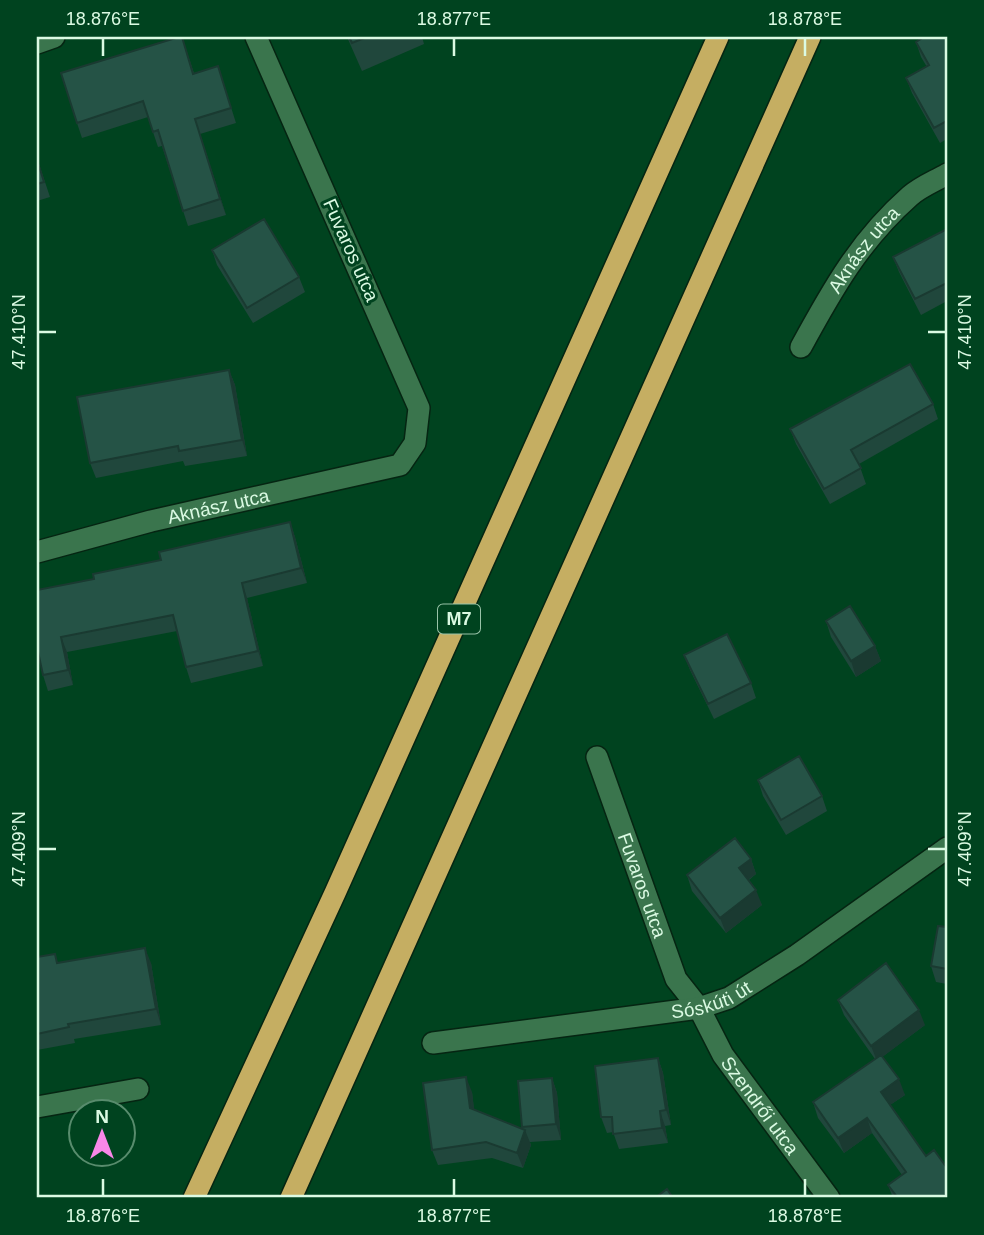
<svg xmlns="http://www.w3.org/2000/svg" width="984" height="1235" viewBox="0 0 984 1235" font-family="Arial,sans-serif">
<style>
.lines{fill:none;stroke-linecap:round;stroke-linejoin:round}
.street-casing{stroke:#052512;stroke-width:24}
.highway-casing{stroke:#052512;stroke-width:24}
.street{stroke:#3a754d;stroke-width:21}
.highway{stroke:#c5ae62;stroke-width:21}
.wall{fill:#20473c}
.shaded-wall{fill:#1a3a31}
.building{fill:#255346;stroke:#1a3a31;stroke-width:2}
.ticks{fill:none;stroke:#dbfae3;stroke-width:2.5}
.labels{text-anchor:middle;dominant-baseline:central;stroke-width:6;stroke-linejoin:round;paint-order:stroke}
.shield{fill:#00431f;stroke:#99c3a8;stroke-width:2}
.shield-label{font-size:18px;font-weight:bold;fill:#dbfae3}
.street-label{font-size:19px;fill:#dbfae3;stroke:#00431f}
.neatline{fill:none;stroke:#dbfae3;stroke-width:2.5}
.ticks-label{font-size:18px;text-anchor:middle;fill:#dbfae3}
</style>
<rect width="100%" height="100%" fill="#00431f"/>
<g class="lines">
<defs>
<g id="street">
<path d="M37,43L54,37"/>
<path id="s1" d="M801,347C832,290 860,240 910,196C920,187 935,181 947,174"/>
<path id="s2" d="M37,552L151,521L400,465L415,443L419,408L256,37"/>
<path id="s3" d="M597,757L676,979L699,1008L723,1055L829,1198"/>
<path id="s4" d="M433,1043L699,1008L729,998L797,955L947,848"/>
<path d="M37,1107L138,1089"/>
</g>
<path id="highway" d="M194,1198L335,893L718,37
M291,1198L810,37"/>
</defs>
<use href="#street" class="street-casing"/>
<use href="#highway" class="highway-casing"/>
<use href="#street" class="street"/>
<use href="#highway" class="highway"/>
</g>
<path class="wall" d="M182,37L194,73L218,66L236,123L200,134L226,215L188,226L162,146L158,147L148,117L82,138L77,123Z
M347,37H422L424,44L362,71Z
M947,37V139L940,143L912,93L906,78L927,67L921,57L916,42Z
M37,158L50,197L37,201Z
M947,229V301L921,315L899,272L893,257Z
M212,250L299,277L305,292L253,323L217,265Z
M229,370L235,385L247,456L185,466L183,461L96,478L90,463Z
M933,404L938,419L859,464L866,484L830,504L796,444L790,429Z
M290,522L295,537L307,583L247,598L263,666L191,683L186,667L177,631L67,652L73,685L48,691L43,675L37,647L94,579L161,560Z
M826,621L875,646L881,661L856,677L831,637Z
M684,655L751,683L756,698L714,719L690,670Z
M758,780L822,796L827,811L786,835L763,796Z
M751,859L756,874L749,880L762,905L726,933L692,891L687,875Z
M947,927V984L936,982L931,966Z
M37,957L58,963H151L161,1025L74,1039L75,1043L37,1050Z
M838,1000L925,1025L882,1057L905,1095L890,1105L926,1156L947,1168V1198H893L888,1185L902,1175L872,1133L844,1153L818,1118L813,1102L875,1059L844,1015Z
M658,1058L663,1073L671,1125L665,1126L668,1143L619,1149L613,1132L607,1133L601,1117Z
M552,1078L557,1093L561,1140L530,1142L531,1145L523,1168L492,1158L438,1165L432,1150L472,1092L474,1110L522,1129V1127Z"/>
<path class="shaded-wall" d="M195,119L200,134L226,215L220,199Z
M229,370L235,385L247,456L242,440Z
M290,522L295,537L307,583L301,568Z
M242,583L247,598L263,666L258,651Z
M61,637L67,652L73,685L68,670Z
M875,646L881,661L856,677L851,661Z
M751,859L756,874L744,883L739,868Z
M756,890L762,905L726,933L720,918Z
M145,948L151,963L161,1025L156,1009Z
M919,1010L925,1025L877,1061L871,1046Z
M658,1058L663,1073L671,1125L666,1110Z
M466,1077L472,1092L476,1124L470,1108Z
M552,1078L557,1093L561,1140L556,1124Z
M899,1079L905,1095L887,1107L881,1092Z
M660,1111L665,1126L668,1143L662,1128Z
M867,1118L872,1133L844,1153L838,1138Z
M525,1130L531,1145L523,1168L517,1153Z"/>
<path class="building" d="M179,37H182L193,74L218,66L231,108L195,119L220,199L183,211L158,130L153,132L143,101L77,123L61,73Z
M349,37H367L352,43Z
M924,37H947V121L934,128L906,78L929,65L916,42Z
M37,160L44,182L37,184Z
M264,219L299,277L247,308L212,250Z
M947,229V283L915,299L893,257Z
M910,364L933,404L851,450L861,468L824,489L790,429Z
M229,370L242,440L179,451L178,446L90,463L77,397Z
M290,522L301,568L242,583L258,651L186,667L173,615L61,637L68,670L43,675L37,647V590L94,579L93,574L161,560L159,552Z
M850,606L875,646L851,661L826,621Z
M727,634L751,683L708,704L684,655Z
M799,756L822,796L781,820L758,780Z
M735,838L751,859L739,868L756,890L720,918L687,875Z
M938,926L947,927V969L931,966Z
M145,948L156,1009L68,1024L69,1027L37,1034V957L55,954L57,963Z
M886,963L919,1010L871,1046L838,1000Z
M881,1055L899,1079L881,1092L926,1156L934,1150L947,1168V1197L945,1195L940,1198H898L888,1185L906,1172L867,1118L838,1138L813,1102Z
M658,1058L666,1110L660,1111L662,1128L613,1134L612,1117H601L595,1066Z
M466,1077L470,1108L525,1130L517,1153L486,1142L432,1150L423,1083Z
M552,1078L556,1124L522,1127L518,1081Z
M667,1189L673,1198H655Z"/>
<path class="ticks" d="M103,38V56M454,38V56M805,38V56M38,332H56M928,332H946M38,849H56M928,849H946M103,1179V1196M454,1179V1196M805,1179V1196"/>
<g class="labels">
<rect class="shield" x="438" y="604.5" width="42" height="29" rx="5"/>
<g class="shield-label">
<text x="459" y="619">M7</text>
</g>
<g class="street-label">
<text transform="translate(351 250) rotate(66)">Fuvaros utca</text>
<text stroke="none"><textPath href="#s1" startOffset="116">Aknász utca</textPath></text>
<text stroke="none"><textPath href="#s2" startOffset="187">Aknász utca</textPath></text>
<text stroke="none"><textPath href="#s3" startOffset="136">Fuvaros utca</textPath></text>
<text stroke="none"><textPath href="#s4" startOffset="282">Sóskúti út</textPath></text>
<text stroke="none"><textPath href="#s3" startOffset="388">Szendrői utca</textPath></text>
</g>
</g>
<rect width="984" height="1235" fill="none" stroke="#00431f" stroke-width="77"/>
<g transform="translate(102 1133)"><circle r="33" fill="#00431f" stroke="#588c6d" stroke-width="2"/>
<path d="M0-5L12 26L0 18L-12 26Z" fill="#f987e8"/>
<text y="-10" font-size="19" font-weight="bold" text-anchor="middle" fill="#dbfae3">N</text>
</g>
<rect x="38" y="38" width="908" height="1158" class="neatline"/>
<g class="ticks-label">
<text x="103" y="25">18.876°E</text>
<text x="454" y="25">18.877°E</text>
<text x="805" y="25">18.878°E</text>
<text transform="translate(19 332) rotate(-90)" y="6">47.410°N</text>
<text transform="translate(965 332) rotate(-90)" y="6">47.410°N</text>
<text transform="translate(19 849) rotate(-90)" y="6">47.409°N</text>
<text transform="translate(965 849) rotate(-90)" y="6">47.409°N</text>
<text x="103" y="1222">18.876°E</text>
<text x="454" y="1222">18.877°E</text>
<text x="805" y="1222">18.878°E</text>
</g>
</svg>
